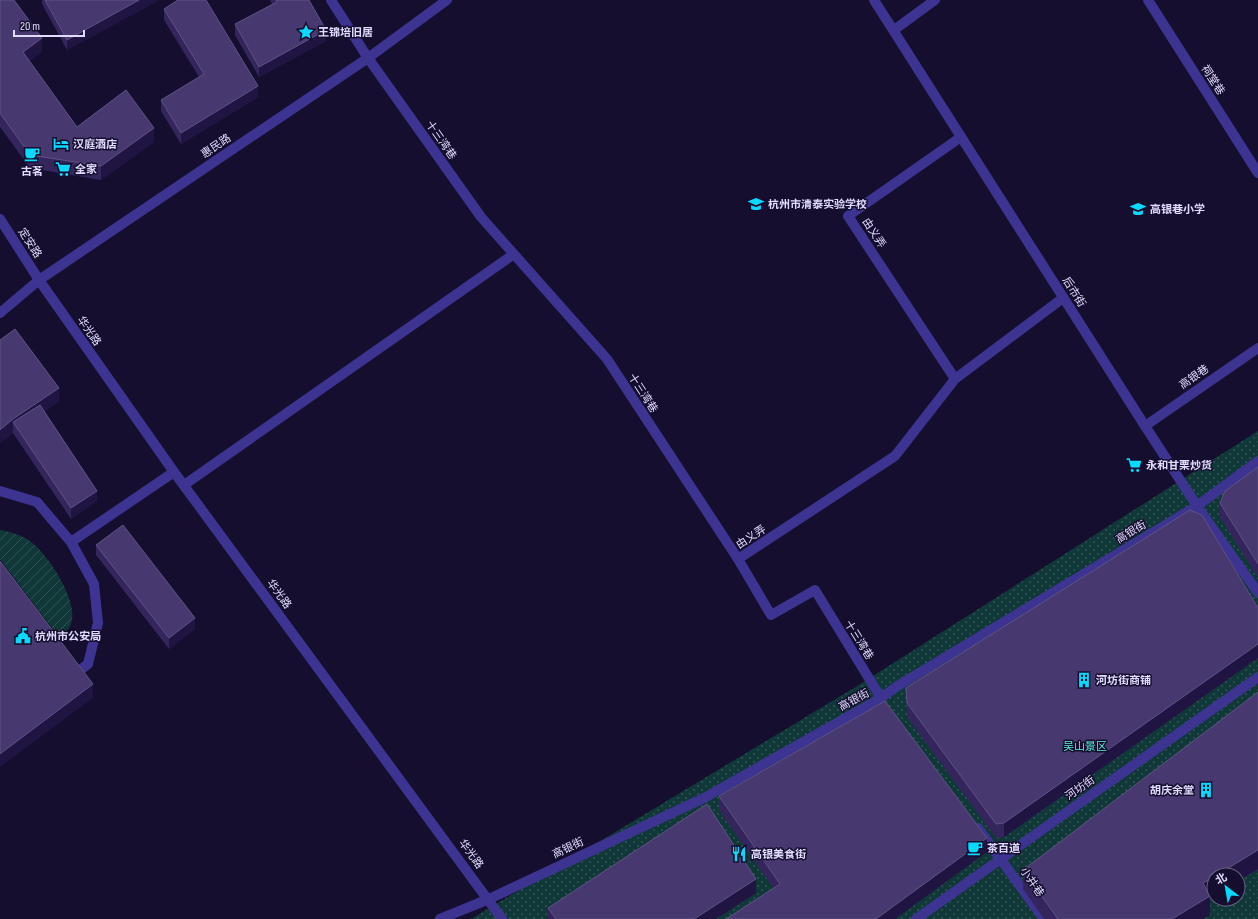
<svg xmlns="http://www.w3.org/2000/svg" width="1258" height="919" viewBox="0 0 1258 919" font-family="'Sofia Sans Condensed','Noto Sans SC',sans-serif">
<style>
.park{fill:url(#park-dots);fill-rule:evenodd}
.garden{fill:url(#garden-furrows)}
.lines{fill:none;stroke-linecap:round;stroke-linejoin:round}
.service{stroke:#3d3492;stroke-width:10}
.pedestrian{stroke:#3d3492;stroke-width:10}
.minor{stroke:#3d3492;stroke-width:10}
.tertiary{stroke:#3d3492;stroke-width:10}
.wall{fill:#34265d}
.shaded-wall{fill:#201443}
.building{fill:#47396f;stroke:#5f5285}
.labels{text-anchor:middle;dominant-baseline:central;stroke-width:3;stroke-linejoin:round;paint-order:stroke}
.poi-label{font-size:11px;font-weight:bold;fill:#e1dbff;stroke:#150e2e;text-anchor:start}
.street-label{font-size:11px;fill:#e1dbff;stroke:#150e2e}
.park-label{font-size:11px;fill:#59edd0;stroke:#150e2e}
</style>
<defs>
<pattern id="park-dots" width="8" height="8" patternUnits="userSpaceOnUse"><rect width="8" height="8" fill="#113838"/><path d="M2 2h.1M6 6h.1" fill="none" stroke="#335456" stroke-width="1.8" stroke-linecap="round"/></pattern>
<pattern id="garden-furrows" width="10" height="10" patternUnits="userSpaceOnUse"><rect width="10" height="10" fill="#113838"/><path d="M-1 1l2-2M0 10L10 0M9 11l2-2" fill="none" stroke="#335456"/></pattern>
</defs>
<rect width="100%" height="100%" fill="#150e2e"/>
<path class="park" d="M1258,431V919H471L854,688ZM1214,875H1238V899H1214Z"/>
<path class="garden" d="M0,530C11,532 23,535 31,542C48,554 80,603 71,624C69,629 63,634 60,639L0,559Z"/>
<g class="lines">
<path class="service" d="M1148,0L1258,173
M894,30L935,0
M955,379L848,216L961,137
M1145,426L1258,348
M0,491L37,502L71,542L94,584L98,623L88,664L71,677
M71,542L174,472
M738,559L895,456L955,379L1063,298"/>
<path class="pedestrian" d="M1197,506L1258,593
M978,828L1044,919
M916,919L1258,677"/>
<path class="minor" d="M331,0L368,58L481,217L607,359L738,559L771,615L815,590L881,698
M874,0L1145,426L1197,506
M0,313L39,280L368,58L447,0
M184,485L514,254"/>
<path class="tertiary" d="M0,219L39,280L174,472L502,919
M440,919L489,899L706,797L881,698L896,687L1197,506L1258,461"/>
</g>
<path class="wall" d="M0,0L42,52L29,61L77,127L154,142L101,180L30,168L0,127Z
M42,0H159L67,50L42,4Z
M270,0H309L326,41L259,77L235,35V24L272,4Z
M164,9L258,97L181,144L161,111V100L199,77L164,20Z
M0,340L59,401L44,412L97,501L71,519L13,433L0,443Z
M1258,467V578L1220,517V503Z
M96,545L195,629L169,649L96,555Z
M1258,608V658L1004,837L996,838L907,717L906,688Z
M719,796L987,852L774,889L719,810Z
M1258,869L1238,881V875L1210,898V915L1203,919H1044L1023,889V870Z
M756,893L716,919H548V908Z"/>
<path class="shaded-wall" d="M139,0H159L67,50V40Z
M326,30V41L259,77V67Z
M42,38V52L23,66V52Z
M258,86V97L181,144V133Z
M154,128V142L101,180V166Z
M59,388V401L18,430L13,422V433L0,443V430L13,419Z
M97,491V501L71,519V508Z
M195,618V629L169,649V638Z
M1258,644V658L1004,837V823Z
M93,684V698L0,767V754Z
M987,838V852L895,919H876Z
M1258,850V869L1238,881V875H1217Z
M1214,877V896L1210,898V915L1203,919H1172L1203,883Z
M756,879V893L716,919H694Z"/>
<path class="building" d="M0,0H14L42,38L23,52L77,127L126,90L154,128L101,166L30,155L0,113Z
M45,0H139L67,40Z
M178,0H206L258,86L181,133L161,100L204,74L164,9Z
M276,0H309L326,30L259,67L235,24L277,2Z
M15,329L59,388L13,419L0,430V340Z
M40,405L97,491L71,508L13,422Z
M1258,467V564L1220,503L1225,491Z
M1190,510L1202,515L1258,608V644L1004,823L996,824L907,703L906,688Z
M123,525L195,618L169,638L96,545Z
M0,561L93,684L0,754Z
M1258,692V850L1217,875H1214V877L1203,883L1210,896L1172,919H1058L1023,870Z
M885,701L987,838L876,919H726L780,884L719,796Z
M707,804L756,879L694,919H556L548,908Z"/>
<defs>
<symbol id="sight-bare" viewBox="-9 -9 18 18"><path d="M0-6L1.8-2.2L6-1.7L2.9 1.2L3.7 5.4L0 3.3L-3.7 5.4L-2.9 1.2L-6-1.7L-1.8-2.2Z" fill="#07d9ff" stroke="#150e2e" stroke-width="2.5" paint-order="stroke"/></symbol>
<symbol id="hotel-bare" viewBox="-9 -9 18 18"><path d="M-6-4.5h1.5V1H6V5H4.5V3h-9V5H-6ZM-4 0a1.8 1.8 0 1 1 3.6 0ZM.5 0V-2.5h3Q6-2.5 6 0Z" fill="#07d9ff" stroke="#150e2e" stroke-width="2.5" paint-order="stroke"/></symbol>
<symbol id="cafe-bare" viewBox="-9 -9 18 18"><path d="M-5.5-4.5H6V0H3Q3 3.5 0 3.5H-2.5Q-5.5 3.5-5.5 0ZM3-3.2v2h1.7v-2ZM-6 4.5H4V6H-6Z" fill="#07d9ff" stroke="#150e2e" stroke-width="2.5" paint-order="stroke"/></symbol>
<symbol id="supermarket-bare" viewBox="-9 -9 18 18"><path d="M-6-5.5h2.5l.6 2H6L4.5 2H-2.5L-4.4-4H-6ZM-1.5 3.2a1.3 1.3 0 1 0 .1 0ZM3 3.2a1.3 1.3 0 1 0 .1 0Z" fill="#07d9ff" stroke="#150e2e" stroke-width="2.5" paint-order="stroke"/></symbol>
<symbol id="school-bare" viewBox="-9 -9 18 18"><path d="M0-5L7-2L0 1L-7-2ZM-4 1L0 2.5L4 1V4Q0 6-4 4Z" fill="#07d9ff" stroke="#150e2e" stroke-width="2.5" paint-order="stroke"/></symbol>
<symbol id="civic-bare" viewBox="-9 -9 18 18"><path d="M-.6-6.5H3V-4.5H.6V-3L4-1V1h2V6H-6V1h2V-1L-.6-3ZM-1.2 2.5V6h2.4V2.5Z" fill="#07d9ff" stroke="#150e2e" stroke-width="2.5" paint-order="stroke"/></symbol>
<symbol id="building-bare" viewBox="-9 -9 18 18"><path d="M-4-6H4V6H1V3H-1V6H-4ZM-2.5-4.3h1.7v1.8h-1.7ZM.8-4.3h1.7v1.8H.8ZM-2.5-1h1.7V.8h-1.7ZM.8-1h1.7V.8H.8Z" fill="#07d9ff" stroke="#150e2e" stroke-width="2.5" paint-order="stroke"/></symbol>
<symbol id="restaurant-bare" viewBox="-9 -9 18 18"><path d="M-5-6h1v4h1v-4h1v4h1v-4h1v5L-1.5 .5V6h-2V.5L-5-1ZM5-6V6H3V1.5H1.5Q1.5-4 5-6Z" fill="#07d9ff" stroke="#150e2e" stroke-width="2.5" paint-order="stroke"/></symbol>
</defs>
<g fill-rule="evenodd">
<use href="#sight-bare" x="295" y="21" width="22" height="22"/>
<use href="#hotel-bare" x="50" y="133" width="22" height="22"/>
<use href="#cafe-bare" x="21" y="143" width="22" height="22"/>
<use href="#supermarket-bare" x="52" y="158" width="22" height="22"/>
<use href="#school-bare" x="745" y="193" width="22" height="22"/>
<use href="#school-bare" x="1127" y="198" width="22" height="22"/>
<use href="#supermarket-bare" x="1123" y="454" width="22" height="22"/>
<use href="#civic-bare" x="12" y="625" width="22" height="22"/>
<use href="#building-bare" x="1073" y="669" width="22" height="22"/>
<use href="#building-bare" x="1195" y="779" width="22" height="22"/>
<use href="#cafe-bare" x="964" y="837" width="22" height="22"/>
<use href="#restaurant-bare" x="728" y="843" width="22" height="22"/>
</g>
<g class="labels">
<g class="poi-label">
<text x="318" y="32">王锦培旧居</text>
<text x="73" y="144">汉庭酒店</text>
<text x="75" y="169">全家</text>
<text x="32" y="171" text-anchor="middle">古茗</text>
<text x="768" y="204">杭州市清泰实验学校</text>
<text x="1150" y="209">高银巷小学</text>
<text x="1146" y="465">永和甘栗炒货</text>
<text x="35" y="636">杭州市公安局</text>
<text x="1096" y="680">河坊街商铺</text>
<text x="1194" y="790" text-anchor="end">胡庆余堂</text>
<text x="987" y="848">茶百道</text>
<text x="751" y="854">高银美食街</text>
</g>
<g class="street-label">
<text transform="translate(1213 80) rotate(57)">祠堂巷</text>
<text transform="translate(441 140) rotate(55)">十三湾巷</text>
<text transform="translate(216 146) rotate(-34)">惠民路</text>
<text transform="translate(874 233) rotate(57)">由义弄</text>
<text transform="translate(30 243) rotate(57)">定安路</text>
<text transform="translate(1074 292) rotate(58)">后市街</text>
<text transform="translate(89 331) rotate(55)">华光路</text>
<text transform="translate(1194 377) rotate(-35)">高银巷</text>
<text transform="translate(643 393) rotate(57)">十三湾巷</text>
<text transform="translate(1131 532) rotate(-31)">高银街</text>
<text transform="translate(751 537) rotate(-33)">由义弄</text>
<text transform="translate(279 594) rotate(54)">华光路</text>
<text transform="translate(859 640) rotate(58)">十三湾巷</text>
<text transform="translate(854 700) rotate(-29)">高银街</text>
<text transform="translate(1080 788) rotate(-35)">河坊街</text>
<text transform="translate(568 848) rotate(-25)">高银街</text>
<text transform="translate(471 854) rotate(54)">华光路</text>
<text transform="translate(1032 882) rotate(55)">小井巷</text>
</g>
<g class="park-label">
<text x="1085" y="746">吴山景区</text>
</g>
</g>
<g transform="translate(1226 887) rotate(329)"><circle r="19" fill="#150e2e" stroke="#676082"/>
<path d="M0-3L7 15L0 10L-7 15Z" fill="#07d9ff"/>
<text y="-6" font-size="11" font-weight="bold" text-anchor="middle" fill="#e1dbff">北</text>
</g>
<path d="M14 30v6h70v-6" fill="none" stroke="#e1dbff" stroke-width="2"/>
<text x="20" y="30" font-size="12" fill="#e1dbff" stroke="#150e2e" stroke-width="3" paint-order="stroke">20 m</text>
</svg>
